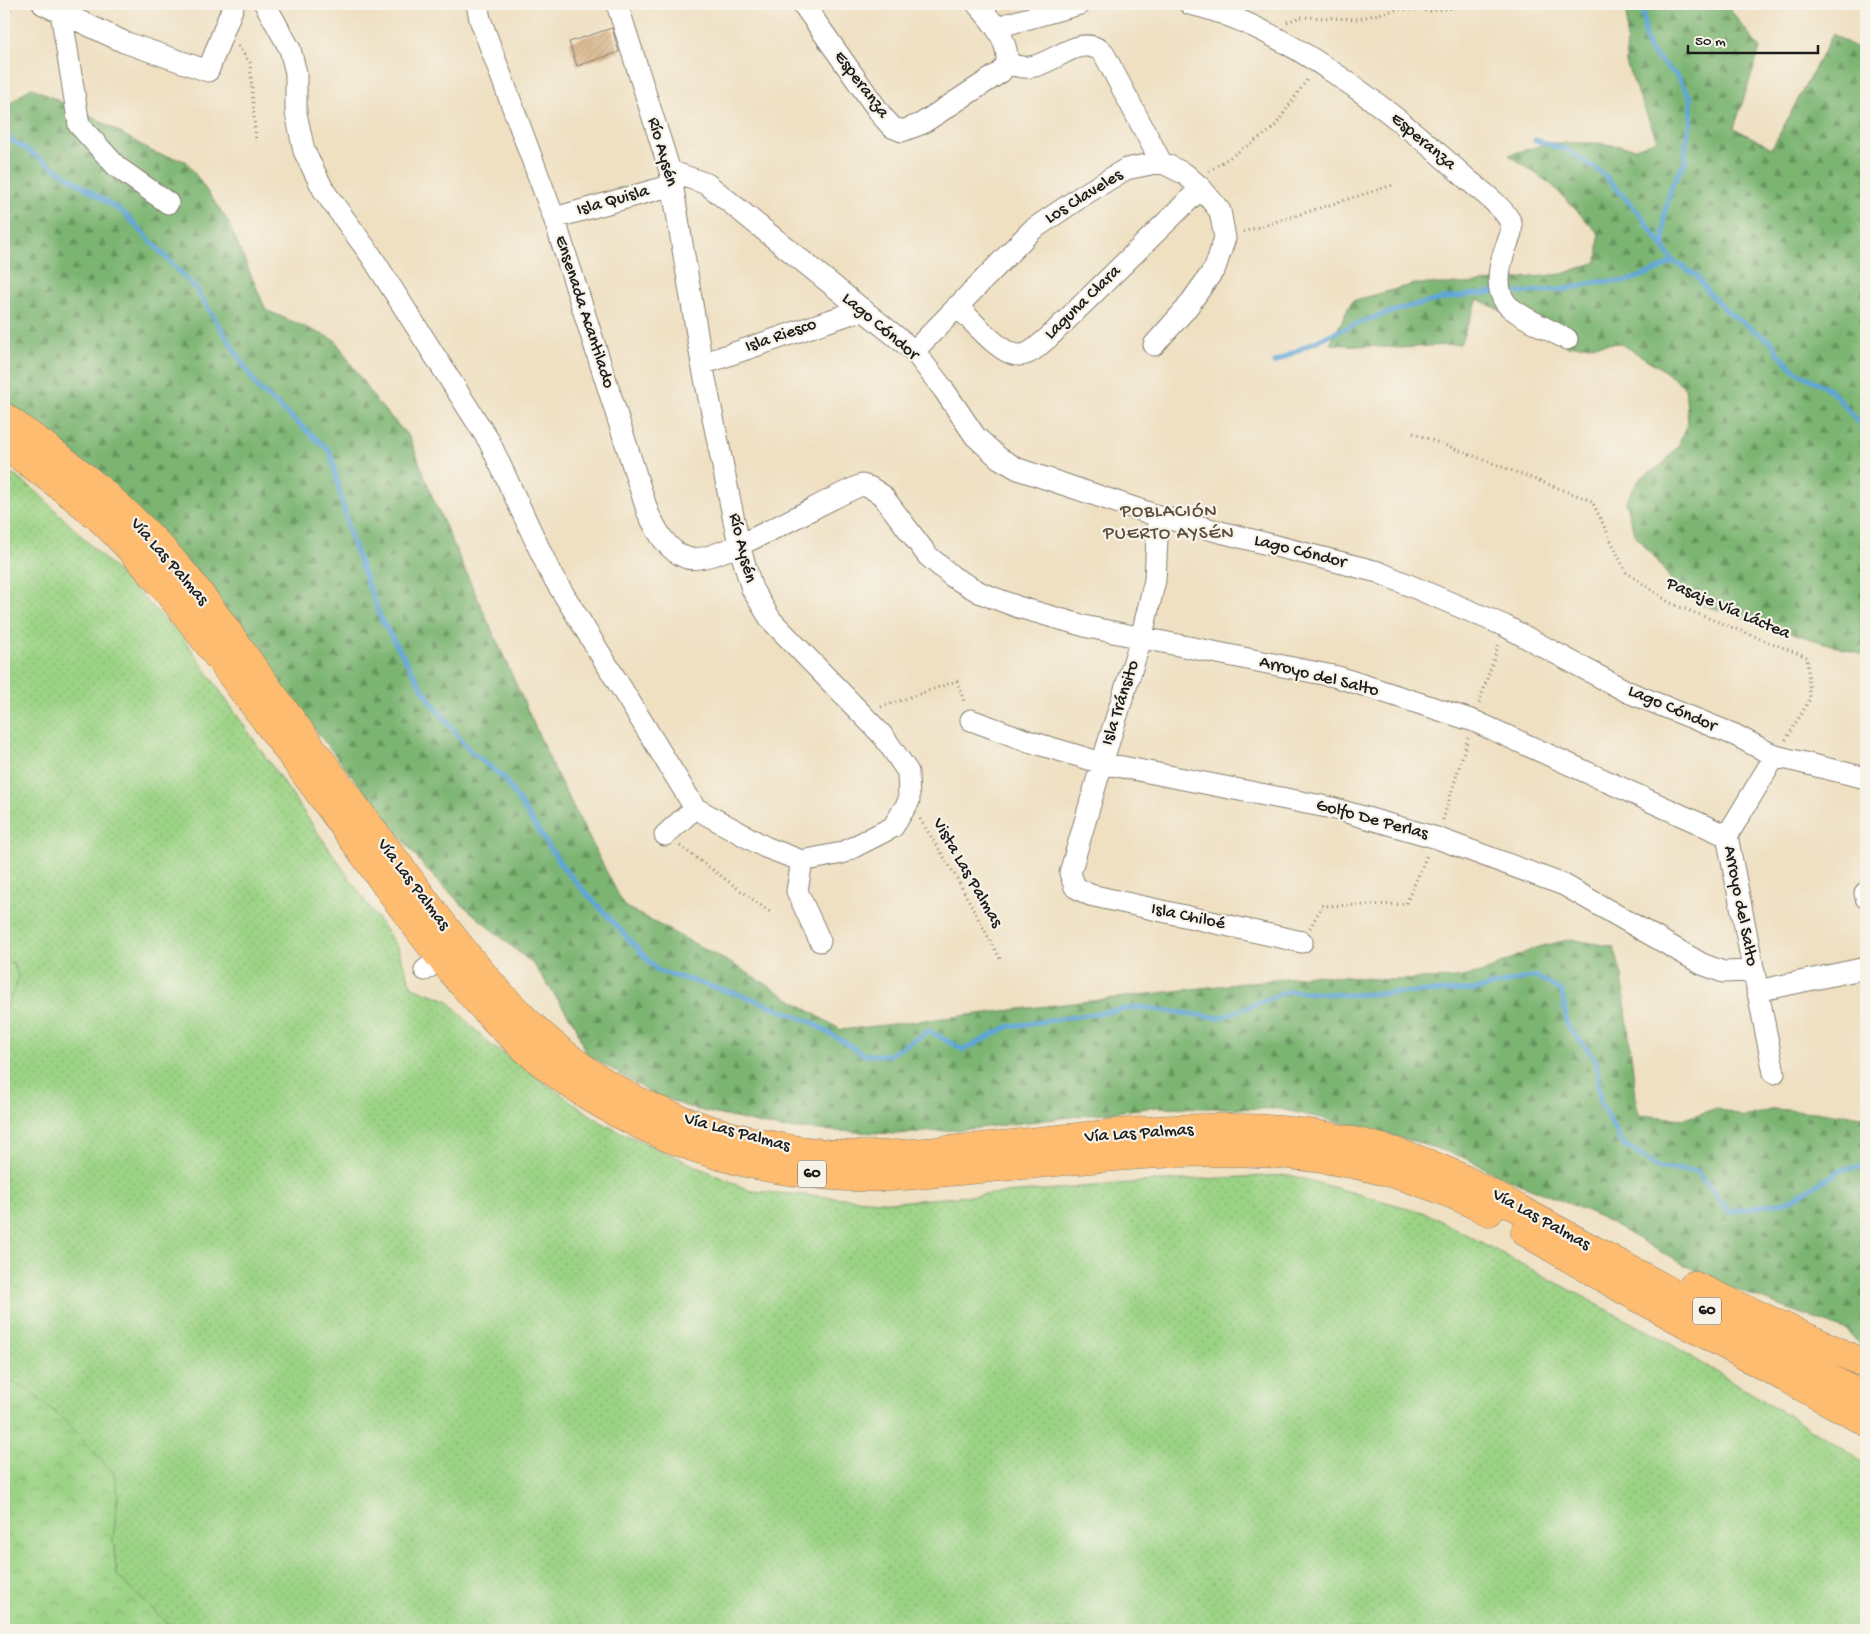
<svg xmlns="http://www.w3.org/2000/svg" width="1870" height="1634" viewBox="0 0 1870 1634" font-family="'Gochi Hand',sans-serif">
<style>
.grass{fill:url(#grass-dots);stroke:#5c7850}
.forest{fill:url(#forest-firs);stroke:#4c6847}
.park{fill:url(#park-crowns);stroke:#5c7850}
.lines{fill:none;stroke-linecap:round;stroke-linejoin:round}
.stream{stroke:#60a6d6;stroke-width:5}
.building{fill:url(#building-hatch)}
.minor-casing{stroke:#867e6f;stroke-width:23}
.highway-casing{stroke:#867e6f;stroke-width:29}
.path{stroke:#867e6f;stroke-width:3;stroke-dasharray:1 4;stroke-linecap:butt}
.minor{stroke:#fff;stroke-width:21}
.highway{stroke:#febc70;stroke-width:28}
.labels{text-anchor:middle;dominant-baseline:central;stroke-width:4.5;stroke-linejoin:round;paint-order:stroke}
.shield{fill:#f7f3e8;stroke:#5e5c59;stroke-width:1}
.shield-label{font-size:16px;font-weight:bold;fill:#1c1c1c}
.street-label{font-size:18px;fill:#1c1c1c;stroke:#f7f3e8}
.neighbourhood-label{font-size:19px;letter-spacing:1px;fill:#5d4f3f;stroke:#f7f3e8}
</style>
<defs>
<pattern id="grass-dots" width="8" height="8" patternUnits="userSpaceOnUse" patternTransform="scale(1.25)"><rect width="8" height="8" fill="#9bd385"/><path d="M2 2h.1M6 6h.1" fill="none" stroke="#85b572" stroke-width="1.8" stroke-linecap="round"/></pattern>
<pattern id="forest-firs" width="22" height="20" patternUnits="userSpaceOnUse" patternTransform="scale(1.25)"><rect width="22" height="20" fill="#7cb572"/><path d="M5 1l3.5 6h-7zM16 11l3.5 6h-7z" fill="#65925d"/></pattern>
<pattern id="park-crowns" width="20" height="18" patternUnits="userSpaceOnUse" patternTransform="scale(1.25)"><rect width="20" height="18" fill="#9bd385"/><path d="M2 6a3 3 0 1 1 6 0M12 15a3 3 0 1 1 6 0" fill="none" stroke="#85b572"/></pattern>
<pattern id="building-hatch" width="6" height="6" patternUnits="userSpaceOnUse" patternTransform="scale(1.25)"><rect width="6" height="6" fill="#d5af80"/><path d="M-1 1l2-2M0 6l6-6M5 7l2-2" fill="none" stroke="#b6966e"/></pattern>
</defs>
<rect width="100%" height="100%" fill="#f7f3e8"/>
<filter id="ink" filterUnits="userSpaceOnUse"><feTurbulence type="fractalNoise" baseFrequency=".02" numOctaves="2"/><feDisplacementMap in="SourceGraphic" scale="10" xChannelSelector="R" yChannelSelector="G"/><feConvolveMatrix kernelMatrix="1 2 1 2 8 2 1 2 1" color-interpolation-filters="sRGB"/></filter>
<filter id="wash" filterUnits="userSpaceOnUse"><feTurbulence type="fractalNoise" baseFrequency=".0096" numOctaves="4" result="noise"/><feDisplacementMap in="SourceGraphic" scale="20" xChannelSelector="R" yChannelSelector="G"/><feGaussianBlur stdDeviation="1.12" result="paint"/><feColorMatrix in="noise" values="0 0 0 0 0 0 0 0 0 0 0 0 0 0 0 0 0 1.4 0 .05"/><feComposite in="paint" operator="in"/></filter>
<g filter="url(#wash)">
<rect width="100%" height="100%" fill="#efe0c2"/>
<path class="grass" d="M4,468L37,492L182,636L397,947L412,987L447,1000L488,1043L605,1125L751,1191L895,1202L1156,1181L1289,1175L1426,1213L1662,1339L1850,1453L1866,1466V1630H4Z"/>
<path class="forest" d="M1627,4H1726L1760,49L1734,128L1772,148L1833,34L1866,54V656L1697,603L1673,583L1657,560L1635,535L1625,502L1640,479L1664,463L1678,446L1688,422L1685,387L1659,367L1620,343L1567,346L1478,299L1460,344L1400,348L1330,344L1352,301L1415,284H1466L1562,274L1597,262L1599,234L1552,185L1509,155L1548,143H1596L1636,148L1657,140L1626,63Z
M31,87L107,125L155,153L186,161L227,220L266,310L335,340L376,401L410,438L434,501L554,769L624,906L736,966L841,1030L1313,975L1391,980L1457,978L1481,973L1535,948L1571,939L1614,947L1622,976L1638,1115L1684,1119L1717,1108L1744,1117L1774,1109L1866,1116V1336L1864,1350L1848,1331L1731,1288L1677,1261L1594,1214L1494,1173L1466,1158L1413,1141L1321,1118L1280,1109L1156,1107L969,1129L896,1134L780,1128L694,1109L651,1093L585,1053L576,1026L534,965L459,902L427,870L269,672L40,429L4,403V108Z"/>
<path class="park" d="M4,961L13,963L19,978L4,1014Z
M4,1378L24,1387L63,1419L114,1473L118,1495L113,1540L117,1575L166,1622L179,1630H4Z"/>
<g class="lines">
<path class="stream" d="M1643,4L1645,37L1650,51L1678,77L1691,98V121L1686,143L1685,162L1672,185L1664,214V247
M4,135L124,213L197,290L258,388L330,451L351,539L382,621L429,699L469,750L503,777L564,869L658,971L748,997L811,1022L865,1055H889L929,1031L964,1050L1007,1027L1139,1007L1220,1018L1288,991L1346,995L1474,990L1535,976L1562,991L1567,1025L1596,1060L1600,1101L1621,1142L1659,1168L1697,1171L1729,1212L1789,1201L1840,1171L1866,1165
M1535,140L1567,150L1601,172L1639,213L1673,261L1696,275L1707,291L1729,313L1773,343L1778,353L1797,372L1831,390L1866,431
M1517,293L1567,289L1597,282L1628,281L1658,270L1673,261
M1274,363C1341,325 1417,298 1494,292"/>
</g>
<g id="blocks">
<path class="building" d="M612,28L619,52L577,66L569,42Z"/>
</g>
</g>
<g filter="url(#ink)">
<use href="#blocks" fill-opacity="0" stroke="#867e6f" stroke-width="1"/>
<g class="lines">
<defs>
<path id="minor" d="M43,4L124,42L208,71L234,4
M265,4L290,49L296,73V113L304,151L324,191L370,254L489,441L550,572L695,808L765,847L802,861L842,853L893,827L909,801L908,772L884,737L771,620L752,589L739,545L702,364L670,171L617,4
M477,4L480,19L554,218L648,513C657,531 667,551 687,558C715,567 828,497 862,485L871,488L882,495L928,556L953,577L981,593L1018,607L1088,627L1338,677L1474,721L1727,836
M803,4L882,116L892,127L902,131L921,124L1001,72L1007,63
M977,4C992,21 1009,40 1007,63C1015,66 1022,68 1030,67C1055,64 1079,33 1103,52L1161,162
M1190,4C1284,25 1396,114 1467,179C1481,191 1501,205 1510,221C1514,229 1509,239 1506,247C1500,263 1494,285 1505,302C1513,314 1552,331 1567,339
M61,12L79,125L117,167L168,203
M997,27L1080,4
M670,171L707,184L914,351L944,390L975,436L999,458L1018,469L1158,516L1378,572L1505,626L1628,692L1735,735L1775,756L1866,778
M554,218L673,185
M957,306C971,319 1002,357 1020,355C1031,355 1041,343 1049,337L1201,188
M914,351L1032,230L1085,194L1126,169L1161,162L1185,174L1201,188L1220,211L1225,238L1215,268L1186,309L1154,345
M702,364L861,310
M1158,516L1155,580L1141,639L1102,763L1070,873L1075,887L1090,895L1302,942
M971,720L1028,741L1102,763L1332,808L1437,838L1564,885L1702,964L1723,972L1753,971
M665,835L695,808
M1727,836L1774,1073
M1727,836L1775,756
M802,861L797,891L820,941
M1865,893L1866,898
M425,970L439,959
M1757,991L1866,968"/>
<path id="highway" d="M4,417C68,461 129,509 180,569C209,603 234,641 260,677C306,740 352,803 399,865C471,963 540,1059 656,1109C718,1136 788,1153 856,1155C898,1156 940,1150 981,1147C1067,1139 1155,1126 1241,1128C1317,1129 1398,1146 1466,1180L1866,1398
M4,445C36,468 68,491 98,517C122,539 145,565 166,590C191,620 214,652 238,684C280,739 321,795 362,852C452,977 521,1077 669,1138C738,1167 817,1180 891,1177C924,1175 958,1171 991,1168C1164,1153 1328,1127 1489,1212
M1525,1232L1622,1289L1866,1422
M1693,1285L1866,1364"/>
</defs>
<use href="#minor" class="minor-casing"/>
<use href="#highway" class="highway-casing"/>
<path class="path" d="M8,15L13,4
M1287,22L1301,17L1358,19L1399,9L1430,11L1483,4
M238,46L250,63L256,142
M1209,171L1273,129L1308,78
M1243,232L1393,185
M1413,433L1592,501L1626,572L1670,603L1807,657L1810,699L1785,741
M1479,703L1499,643
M881,707L957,681L965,704
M920,819L955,875L1000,959
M1443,820L1468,738
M680,846L770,912
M1310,928L1322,906L1406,904L1428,853"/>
<use href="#minor" class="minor"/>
<use href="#highway" class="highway"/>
</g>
</g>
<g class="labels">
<g class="shield">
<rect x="798" y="1160.5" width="28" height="27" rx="4"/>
<rect x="1693" y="1297.5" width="28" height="27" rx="4"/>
</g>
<g class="shield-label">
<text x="812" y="1174">60</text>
<text x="1707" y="1311">60</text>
</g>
<g class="street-label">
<text transform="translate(861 85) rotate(53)">Esperanza</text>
<text transform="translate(1423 142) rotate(40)">Esperanza</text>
<text transform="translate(662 152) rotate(74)">Río Aysén</text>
<text transform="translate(1084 197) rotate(-32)">Los Claveles</text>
<text transform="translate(613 201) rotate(-16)">Isla Quisla</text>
<text transform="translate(1083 303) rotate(-44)">Laguna Clara</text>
<text transform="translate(584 312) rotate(72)">Ensenada Acantilado</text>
<text transform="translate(880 327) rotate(40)">Lago Cóndor</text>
<text transform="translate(781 336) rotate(-19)">Isla Riesco</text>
<text transform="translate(742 548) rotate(76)">Río Aysén</text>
<text transform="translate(1300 552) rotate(14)">Lago Cóndor</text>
<text transform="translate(169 562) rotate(49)">Vía Las Palmas</text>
<text transform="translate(1728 609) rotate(23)">Pasaje Vía Láctea</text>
<text transform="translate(1319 677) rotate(14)">Arroyo del Salto</text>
<text transform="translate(1121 703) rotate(-72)">Isla Tránsito</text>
<text transform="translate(1672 709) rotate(23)">Lago Cóndor</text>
<text transform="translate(1372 820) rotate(15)">Golfo De Perlas</text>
<text transform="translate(967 873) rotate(60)">Vista Las Palmas</text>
<text transform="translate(413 885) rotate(53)">Vía Las Palmas</text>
<text transform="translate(1740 906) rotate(79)">Arroyo del Salto</text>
<text transform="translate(1188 917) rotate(12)">Isla Chiloé</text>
<text transform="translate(737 1133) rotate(15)">Vía Las Palmas</text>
<text transform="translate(1139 1134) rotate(-4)">Vía Las Palmas</text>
<text transform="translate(1541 1220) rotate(29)">Vía Las Palmas</text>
</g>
<g class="neighbourhood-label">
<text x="1169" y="512">POBLACIÓN<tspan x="1169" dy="22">PUERTO AYSÉN</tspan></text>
</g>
</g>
<rect width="1870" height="1634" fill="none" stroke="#f7f3e8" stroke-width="20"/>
<path d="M1688 45v8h130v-8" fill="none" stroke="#1c1c1c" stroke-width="2.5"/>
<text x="1695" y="45" font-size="15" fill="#1c1c1c" stroke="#f7f3e8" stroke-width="4" paint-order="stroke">50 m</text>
</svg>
